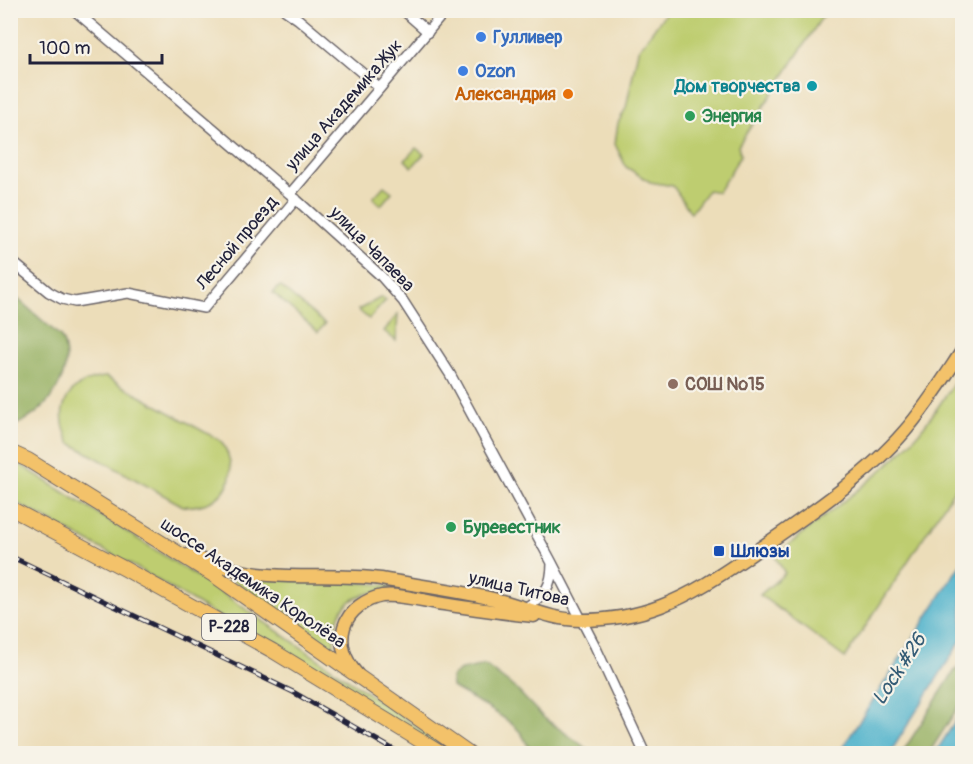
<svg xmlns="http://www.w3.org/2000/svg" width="973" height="764" viewBox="0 0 973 764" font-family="Pangolin,sans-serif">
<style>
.green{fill:#becd6f;stroke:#707855;stroke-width:1.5}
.forest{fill:#96b062;stroke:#5c694e;stroke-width:1.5}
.water{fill:#4cb1cb;stroke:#376a83;stroke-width:1.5}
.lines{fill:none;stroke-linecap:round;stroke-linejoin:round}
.minor-casing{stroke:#696367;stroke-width:12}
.major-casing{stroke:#696367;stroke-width:15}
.highway-casing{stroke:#696367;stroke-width:16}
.minor{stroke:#fff;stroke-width:9}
.major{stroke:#f3c26a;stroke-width:12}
.highway{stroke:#f3c26a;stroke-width:14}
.rail-casing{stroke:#22223b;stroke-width:5}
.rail{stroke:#f7f3e8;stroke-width:3;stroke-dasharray:9;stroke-linecap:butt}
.shop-dot{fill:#3f7fe0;stroke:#f7f3e8;stroke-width:2}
.culture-dot{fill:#0f9aa8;stroke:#f7f3e8;stroke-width:2}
.food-dot{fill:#e8710a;stroke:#f7f3e8;stroke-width:2}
.leisure-dot{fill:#2e9e5b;stroke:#f7f3e8;stroke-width:2}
.education-dot{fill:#8d6e63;stroke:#f7f3e8;stroke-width:2}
.transit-dot{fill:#1a4fb4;stroke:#f7f3e8;stroke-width:2}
.labels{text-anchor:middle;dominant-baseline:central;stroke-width:4.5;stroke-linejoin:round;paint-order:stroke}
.shield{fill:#f7f3e8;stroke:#62616f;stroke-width:1.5}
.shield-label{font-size:16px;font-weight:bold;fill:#22223b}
.shop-label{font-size:18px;font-weight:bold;fill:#366cbe;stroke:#f7f3e8;text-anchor:start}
.culture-label{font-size:18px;font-weight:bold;fill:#0d838f;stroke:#f7f3e8;text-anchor:end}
.food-label{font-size:18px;font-weight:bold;fill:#c56008;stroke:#f7f3e8;text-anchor:end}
.street-label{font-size:18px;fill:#22223b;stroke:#f7f3e8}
.leisure-label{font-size:18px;font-weight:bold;fill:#27864d;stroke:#f7f3e8;text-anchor:start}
.education-label{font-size:18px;font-weight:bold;fill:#785e54;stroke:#f7f3e8;text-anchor:start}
.transit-label{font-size:18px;font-weight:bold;fill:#164399;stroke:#f7f3e8;text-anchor:start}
.water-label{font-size:20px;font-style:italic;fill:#335b75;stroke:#f7f3e8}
</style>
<rect width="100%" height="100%" fill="#f7f3e8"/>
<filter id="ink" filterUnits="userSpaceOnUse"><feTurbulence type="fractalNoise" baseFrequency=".0167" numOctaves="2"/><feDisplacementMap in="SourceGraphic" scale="12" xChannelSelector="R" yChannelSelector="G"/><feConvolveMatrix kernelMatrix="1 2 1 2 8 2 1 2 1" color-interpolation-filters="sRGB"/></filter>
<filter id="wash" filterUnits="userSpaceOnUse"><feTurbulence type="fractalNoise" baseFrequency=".008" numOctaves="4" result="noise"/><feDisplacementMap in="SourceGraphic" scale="24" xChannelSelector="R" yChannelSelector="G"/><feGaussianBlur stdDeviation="1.35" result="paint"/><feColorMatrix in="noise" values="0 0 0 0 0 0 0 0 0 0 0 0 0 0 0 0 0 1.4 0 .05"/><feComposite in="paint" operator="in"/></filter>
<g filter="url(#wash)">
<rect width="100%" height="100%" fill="#ecddb9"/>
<path class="green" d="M668,10L826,11L738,146L741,155L718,192L708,190L691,213L673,186L650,182L626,167L615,144L618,123L626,108L638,50Z
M416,148L424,154L412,167L405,160Z
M384,186L392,192L381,205L373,198Z
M280,286L325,324L318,332L273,293Z
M382,297L386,300L369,319L358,310Z
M398,314L396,341L384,331Z
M962,370V478L845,658L760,595L785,573L775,557C820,516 875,483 915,437C933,417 948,392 962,370Z
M106,377L221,441C244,476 224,509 183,506L70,443C52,409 68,380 106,377Z
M21,465L209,584L455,753H447L137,568L11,500V467Z
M224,574C280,582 336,578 392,586L391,590C348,593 332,608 334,652Z"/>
<path class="forest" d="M10,292L60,336C80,369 45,418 11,426Z
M485,665L515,688L543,717L593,753H533C526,746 526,740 521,733C508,717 470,698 452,687L451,677L461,670Z
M957,667L962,670V701L929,753H902Z"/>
<path class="water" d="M962,562V639L890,753H839Z
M962,711V753H935Z"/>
</g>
<g filter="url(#ink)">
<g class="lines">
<defs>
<path id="minor" d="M74,10L290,194L381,276L403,301L450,374L551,561L595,646L645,754
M285,10L298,19L380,88
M403,10L428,32
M10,15L14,10
M290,194L446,10
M10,260L49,292L62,299L75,302L128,293L204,308L296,199
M525,608C545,595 552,587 552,563"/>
<path id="major" d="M188,555C214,564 241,573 269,575C306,578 343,574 381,579C421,586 462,591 502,601C529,608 552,620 581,620C608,620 635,616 661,606C696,593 728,570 759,549C808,515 865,477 904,432C926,407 944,378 962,351
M357,674C345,661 339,644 344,627C349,610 366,599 382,596C400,594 420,600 437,603C470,608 502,613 534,616"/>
<path id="highway" d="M10,452L28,460L215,576L469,754
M10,508L125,569L273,651L442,754"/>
</defs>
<use href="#minor" class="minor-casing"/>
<use href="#major" class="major-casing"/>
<use href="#highway" class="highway-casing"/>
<use href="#minor" class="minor"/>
<use href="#major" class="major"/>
<use href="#highway" class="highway"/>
<defs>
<path id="rail" d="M10,556L293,692L401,754"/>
</defs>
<use href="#rail" class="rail-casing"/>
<use href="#rail" class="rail"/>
</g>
</g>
<g class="shop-dot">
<circle cx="481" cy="37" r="6"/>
<circle cx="463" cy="71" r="6"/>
</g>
<circle class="culture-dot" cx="812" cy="86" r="6"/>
<circle class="food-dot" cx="568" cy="94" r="6"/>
<g class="leisure-dot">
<circle cx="690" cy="116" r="6"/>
<circle cx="451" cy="527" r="6"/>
</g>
<circle class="education-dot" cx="673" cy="384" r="6"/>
<rect class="transit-dot" x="713" y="545" width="12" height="12" rx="3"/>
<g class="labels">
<rect class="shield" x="202" y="614" width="54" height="26" rx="4.5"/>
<g class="shield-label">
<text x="229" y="627">Р-228</text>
</g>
<g class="shop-label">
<text x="493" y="37">Гулливер</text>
<text x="475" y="71">Ozon</text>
</g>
<g class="culture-label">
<text x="800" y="86">Дом творчества</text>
</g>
<g class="food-label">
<text x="556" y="94">Александрия</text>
</g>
<g class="street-label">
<text transform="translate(344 105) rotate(-49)">улица Академика Жук</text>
<text transform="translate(237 243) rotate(-50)">Лесной проезд</text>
<text transform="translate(372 249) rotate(45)">улица Чапаева</text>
<text transform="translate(253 583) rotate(34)">шоссе Академика Королёва</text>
<text transform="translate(519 589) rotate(13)">улица Титова</text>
</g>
<g class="leisure-label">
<text x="702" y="116">Энергия</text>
<text x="463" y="527">Буревестник</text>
</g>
<g class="education-label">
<text x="685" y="384">СОШ №15</text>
</g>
<g class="transit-label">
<text x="731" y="551">Шлюзы</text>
</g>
<g class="water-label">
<text transform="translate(899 669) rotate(-57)">Lock #26</text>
</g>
</g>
<rect width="973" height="764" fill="none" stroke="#f7f3e8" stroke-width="36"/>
<path d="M30 54v9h132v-9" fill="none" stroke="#22223b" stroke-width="3"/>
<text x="39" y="54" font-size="18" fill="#22223b" stroke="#f7f3e8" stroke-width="4.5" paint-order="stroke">100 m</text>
</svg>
